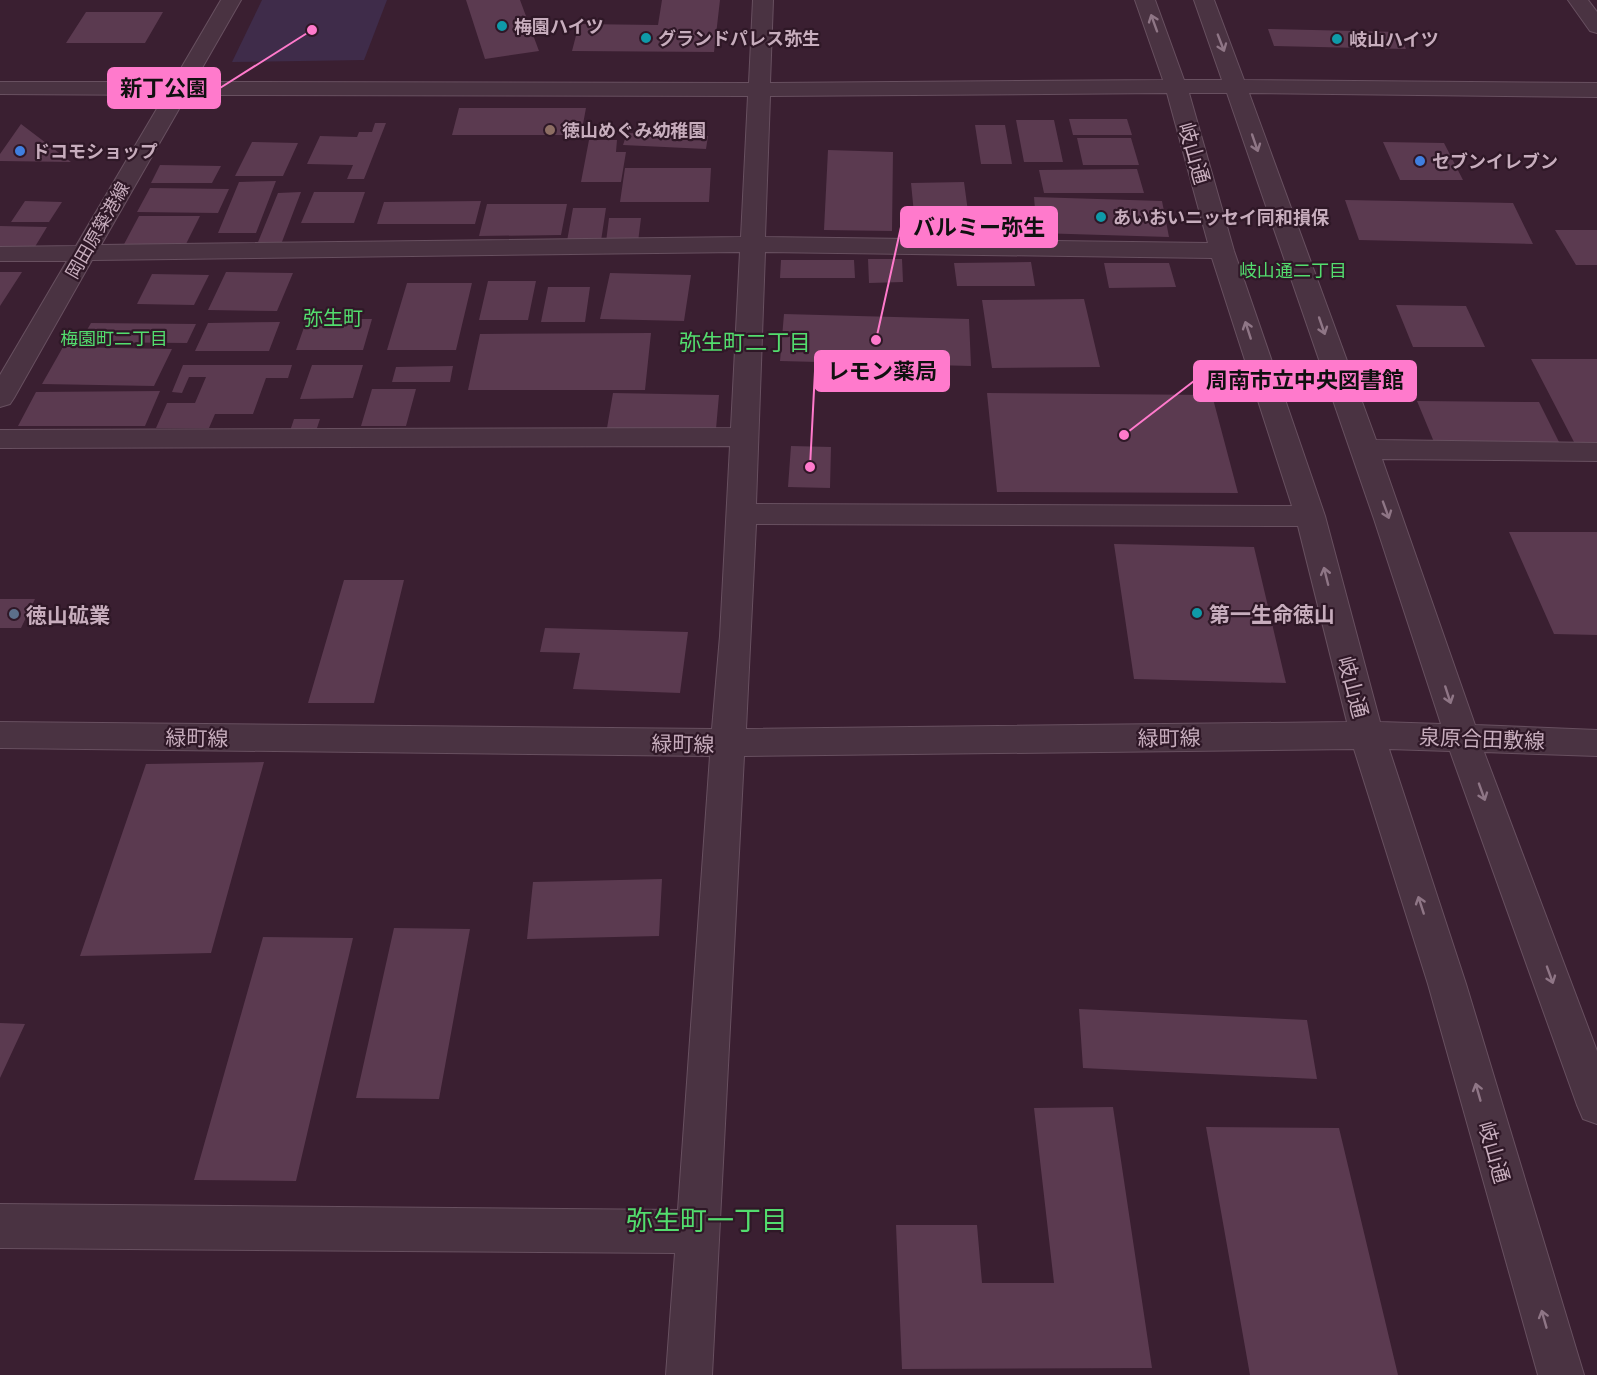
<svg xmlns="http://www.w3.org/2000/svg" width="1597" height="1375" viewBox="0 0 1597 1375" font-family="Barlow,'Noto Sans JP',sans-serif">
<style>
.green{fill:#3f2c4a}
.building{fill:#5b3a50}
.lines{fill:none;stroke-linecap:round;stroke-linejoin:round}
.minor-casing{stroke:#685060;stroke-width:2}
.minor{fill:#4a3342;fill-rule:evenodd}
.oneway{stroke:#8f7686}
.culture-dot{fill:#0f9aa8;stroke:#2f1827;stroke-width:2}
.education-dot{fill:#8d6e63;stroke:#2f1827;stroke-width:2}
.shop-dot{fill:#3f7fe0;stroke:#2f1827;stroke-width:2}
.service-dot{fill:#5c6f8a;stroke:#2f1827;stroke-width:2}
.labels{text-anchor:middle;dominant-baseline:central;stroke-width:4.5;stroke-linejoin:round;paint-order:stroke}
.far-poi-label{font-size:18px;font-weight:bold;fill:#c7adbd;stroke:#2f1827;text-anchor:start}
.far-street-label{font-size:18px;fill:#c7adbd;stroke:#2f1827}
.far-neighbourhood-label{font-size:18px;fill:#53dd6e;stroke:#2f1827}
.far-quarter-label{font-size:20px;fill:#53dd6e;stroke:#2f1827}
.street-label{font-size:21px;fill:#c7adbd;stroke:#2f1827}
.poi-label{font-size:21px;font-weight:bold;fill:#c7adbd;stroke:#2f1827;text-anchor:start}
.neighbourhood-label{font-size:22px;fill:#53dd6e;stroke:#2f1827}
.near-neighbourhood-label{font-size:27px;fill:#53dd6e;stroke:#2f1827}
.leader{fill:none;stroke:#ff7acc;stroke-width:2}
.callout-dot{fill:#ff7acc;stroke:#2f1827;stroke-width:2}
.callout{fill:#ff7acc;stroke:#ff7acc;stroke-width:2}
.callout-label{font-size:22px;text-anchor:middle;font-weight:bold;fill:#111}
</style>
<rect width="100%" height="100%" fill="#3a1f31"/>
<path class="green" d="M262,0H387L364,60L232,62Z"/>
<path class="building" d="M466,0H520L539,51L485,59Z
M662,0H720L714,52L572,51L579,24L658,25Z
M86,12H163L145,43H66Z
M1268,29L1399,32L1406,49L1274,46Z
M459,108H586L581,135H452Z
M1069,119H1127L1132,135H1073Z
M1016,120H1054L1063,162H1024Z
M375,123H386L364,179H347L353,165L307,164L320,136L357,137L359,132H372Z
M21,124L71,162L0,161V154Z
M975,125H1005L1012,164H981Z
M627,133L708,136L706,149L623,145Z
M1077,138H1131L1139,165H1083Z
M589,140H617L616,152H626L621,182H581Z
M252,142L298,143L283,176H235Z
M1383,142L1444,143L1463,180H1400Z
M828,150L893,152L892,231L824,230Z
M160,165L221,166L212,183H151Z
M625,168H711L709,202H620Z
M1137,169L1144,193H1044L1039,170Z
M276,181L256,233H218L239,182Z
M964,182L971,234H916L911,183Z
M150,188L229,189L218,213L137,212Z
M301,192L280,247H256L278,193Z
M314,192H365L354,223H301Z
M1034,197L1162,201L1169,237L1037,233Z
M1345,200L1513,203L1533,244L1359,240Z
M25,201L62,202L49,222H11Z
M481,201L475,224H377L384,202Z
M487,204H567L561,235L479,236Z
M573,208H606L601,241H567Z
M139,216H200L184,248H122Z
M609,218H641L638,242H606Z
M0,226L47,227L33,250L0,249Z
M1555,230H1597V265H1576Z
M868,259H902L903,282L869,283Z
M781,260H854L855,278H780Z
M1031,262L1035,286H957L954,263Z
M1104,263H1169L1176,287L1109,288Z
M0,272H22L0,306Z
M226,272L293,273L277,311L208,310Z
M610,273L691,275L684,321L600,319Z
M152,274L209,275L194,305L137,304Z
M488,281H536L528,320H479Z
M407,283H472L456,350H387Z
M548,287H590L585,322H541Z
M1084,299L1100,367L992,368L982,300Z
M1396,305L1466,306L1485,347H1413Z
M784,314L969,319L971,366L780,361Z
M307,319H372L363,350H296Z
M280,322L269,351H195L208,323Z
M91,323L196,324L187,343L80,342Z
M651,333L645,390H468L480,334Z
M63,347L172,349L154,386L42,384Z
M1531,359H1597V442H1574Z
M183,365H292L288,378H266L253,414H215L209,428H156L167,403H195L206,377H189L182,393L172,392Z
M312,365H363L353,398L300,399Z
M453,366L450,382H392L396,367Z
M372,389H416L406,426H361Z
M160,391L145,426H18L36,392Z
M613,393L719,395L716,429L607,428Z
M987,393L1212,395L1238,493L997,492Z
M1417,401L1539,402L1559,442H1434Z
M294,419H320L315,434H289Z
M791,446L831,447L830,488L788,487Z
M1509,532H1597V635L1554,634Z
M1114,544L1254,547L1286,683L1134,679Z
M344,580H404L374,703H308Z
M0,599H35L21,628H0Z
M545,628L688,632L680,693L573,689L580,653L540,652Z
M264,762L211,953L80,956L146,764Z
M662,879L659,936L527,939L533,882Z
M394,928L470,929L439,1099L356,1098Z
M263,937L353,938L296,1181L194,1180Z
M1079,1009L1307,1020L1317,1079L1083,1068Z
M0,1023L25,1024L0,1078Z
M1113,1107L1152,1368L902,1369L896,1225H977L982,1283H1054L1034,1108Z
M1206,1127L1339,1128L1398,1375H1250Z"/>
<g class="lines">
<defs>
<path id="minor" d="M221,0H241L194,82L749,83L753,0H773L770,83L1163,80L1135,0H1155L1184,80H1222L1194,0H1214L1244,80L1597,83V97L1249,93L1376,440L1597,443V461L1382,459L1475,725L1597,730V756L1484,752L1597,1051V1124L1583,1119L1577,1105L1450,751L1389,749L1466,984L1584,1375H1538L1428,984L1354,749L744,756L712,1375H666L675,1253L0,1248V1204L678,1210L710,756L0,748V722L712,729L720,636L730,446L0,448V430L731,428L740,252L92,260L14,398L10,404L0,407V375L67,261H0V247L76,246L165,95L0,94V82H173ZM1167,93L1208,243L765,237L770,96ZM1189,93H1227L1374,519L1441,724L1380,722L1325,516L1234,251ZM187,95L748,96L741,237L101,245ZM765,252L1212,258L1292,506L756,504ZM756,524L1298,526L1347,722L746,729Z
M1568,0H1588L1597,12V33L1590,31Z"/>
</defs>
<use href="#minor" class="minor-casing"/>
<use href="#minor" class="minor"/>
</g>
<defs><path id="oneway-shaft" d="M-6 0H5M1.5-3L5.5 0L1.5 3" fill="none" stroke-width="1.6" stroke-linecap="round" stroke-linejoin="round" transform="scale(1.5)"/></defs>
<g class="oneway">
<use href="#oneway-shaft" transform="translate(1154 23) rotate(-110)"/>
<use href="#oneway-shaft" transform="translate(1221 43) rotate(69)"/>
<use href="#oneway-shaft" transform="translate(1255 143) rotate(71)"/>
<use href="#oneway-shaft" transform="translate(1322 326) rotate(71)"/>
<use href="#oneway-shaft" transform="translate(1248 330) rotate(-108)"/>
<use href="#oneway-shaft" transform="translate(1386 510) rotate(70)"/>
<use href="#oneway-shaft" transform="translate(1326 576) rotate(-104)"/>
<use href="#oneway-shaft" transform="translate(1448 695) rotate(72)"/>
<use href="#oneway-shaft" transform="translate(1482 792) rotate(70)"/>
<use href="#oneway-shaft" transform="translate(1421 905) rotate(-108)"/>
<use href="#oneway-shaft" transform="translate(1550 975) rotate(70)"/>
<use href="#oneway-shaft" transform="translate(1478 1092) rotate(-106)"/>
<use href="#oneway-shaft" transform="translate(1544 1319) rotate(-106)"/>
</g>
<g class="culture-dot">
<circle cx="502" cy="26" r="6"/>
<circle cx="646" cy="38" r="6"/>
<circle cx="1337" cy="39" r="6"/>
<circle cx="1101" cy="217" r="6"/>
<circle cx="1197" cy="613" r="6"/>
</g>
<circle class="education-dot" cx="550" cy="130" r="6"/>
<g class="shop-dot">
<circle cx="20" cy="151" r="6"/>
<circle cx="1420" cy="161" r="6"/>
</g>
<circle class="service-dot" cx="14" cy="614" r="6"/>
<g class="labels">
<g class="far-poi-label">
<text x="514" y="26">梅園ハイツ</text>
<text x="658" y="38">グランドパレス弥生</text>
<text x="1349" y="39">岐山ハイツ</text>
<text x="562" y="130">徳山めぐみ幼稚園</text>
<text x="32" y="151">ドコモショップ</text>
<text x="1432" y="161">セブンイレブン</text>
<text x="1113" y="217">あいおいニッセイ同和損保</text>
</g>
<g class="far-street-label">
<text transform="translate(97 230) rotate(-60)">岡田原築港線</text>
</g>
<g class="far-neighbourhood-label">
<text x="1293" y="270">岐山通二丁目</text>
<text x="114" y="338">梅園町二丁目</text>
</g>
<g class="far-quarter-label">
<text x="333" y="317">弥生町</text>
</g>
<g class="street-label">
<text transform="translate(1195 153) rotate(74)">岐山通</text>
<text transform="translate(1354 687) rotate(75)">岐山通</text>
<text transform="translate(197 737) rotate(1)">緑町線</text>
<text transform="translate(1169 737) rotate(-1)">緑町線</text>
<text transform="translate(1482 738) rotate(2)">泉原合田敷線</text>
<text transform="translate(683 743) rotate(1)">緑町線</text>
<text transform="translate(1495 1152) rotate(74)">岐山通</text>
</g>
<g class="poi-label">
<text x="1209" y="613">第一生命徳山</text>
<text x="26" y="614">徳山砿業</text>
</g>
<g class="neighbourhood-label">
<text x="745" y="341">弥生町二丁目</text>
</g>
<g class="near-neighbourhood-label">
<text x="707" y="1219">弥生町一丁目</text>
</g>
</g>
<path class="leader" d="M312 30L220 88M876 340L901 227M810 467L815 371M1124 435L1194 381"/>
<g class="callout-dot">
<circle cx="312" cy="30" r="6"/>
<circle cx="876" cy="340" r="6"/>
<circle cx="810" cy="467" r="6"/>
<circle cx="1124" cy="435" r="6"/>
</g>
<g class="callout">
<rect x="108" y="68" width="112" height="40" rx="6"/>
<rect x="901" y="207" width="156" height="40" rx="6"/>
<rect x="815" y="351" width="134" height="40" rx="6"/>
<rect x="1194" y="361" width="222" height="40" rx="6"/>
</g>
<g class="callout-label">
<text x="164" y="96">新丁公園</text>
<text x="979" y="235">バルミー弥生</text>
<text x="882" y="379">レモン薬局</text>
<text x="1305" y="388">周南市立中央図書館</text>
</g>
</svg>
